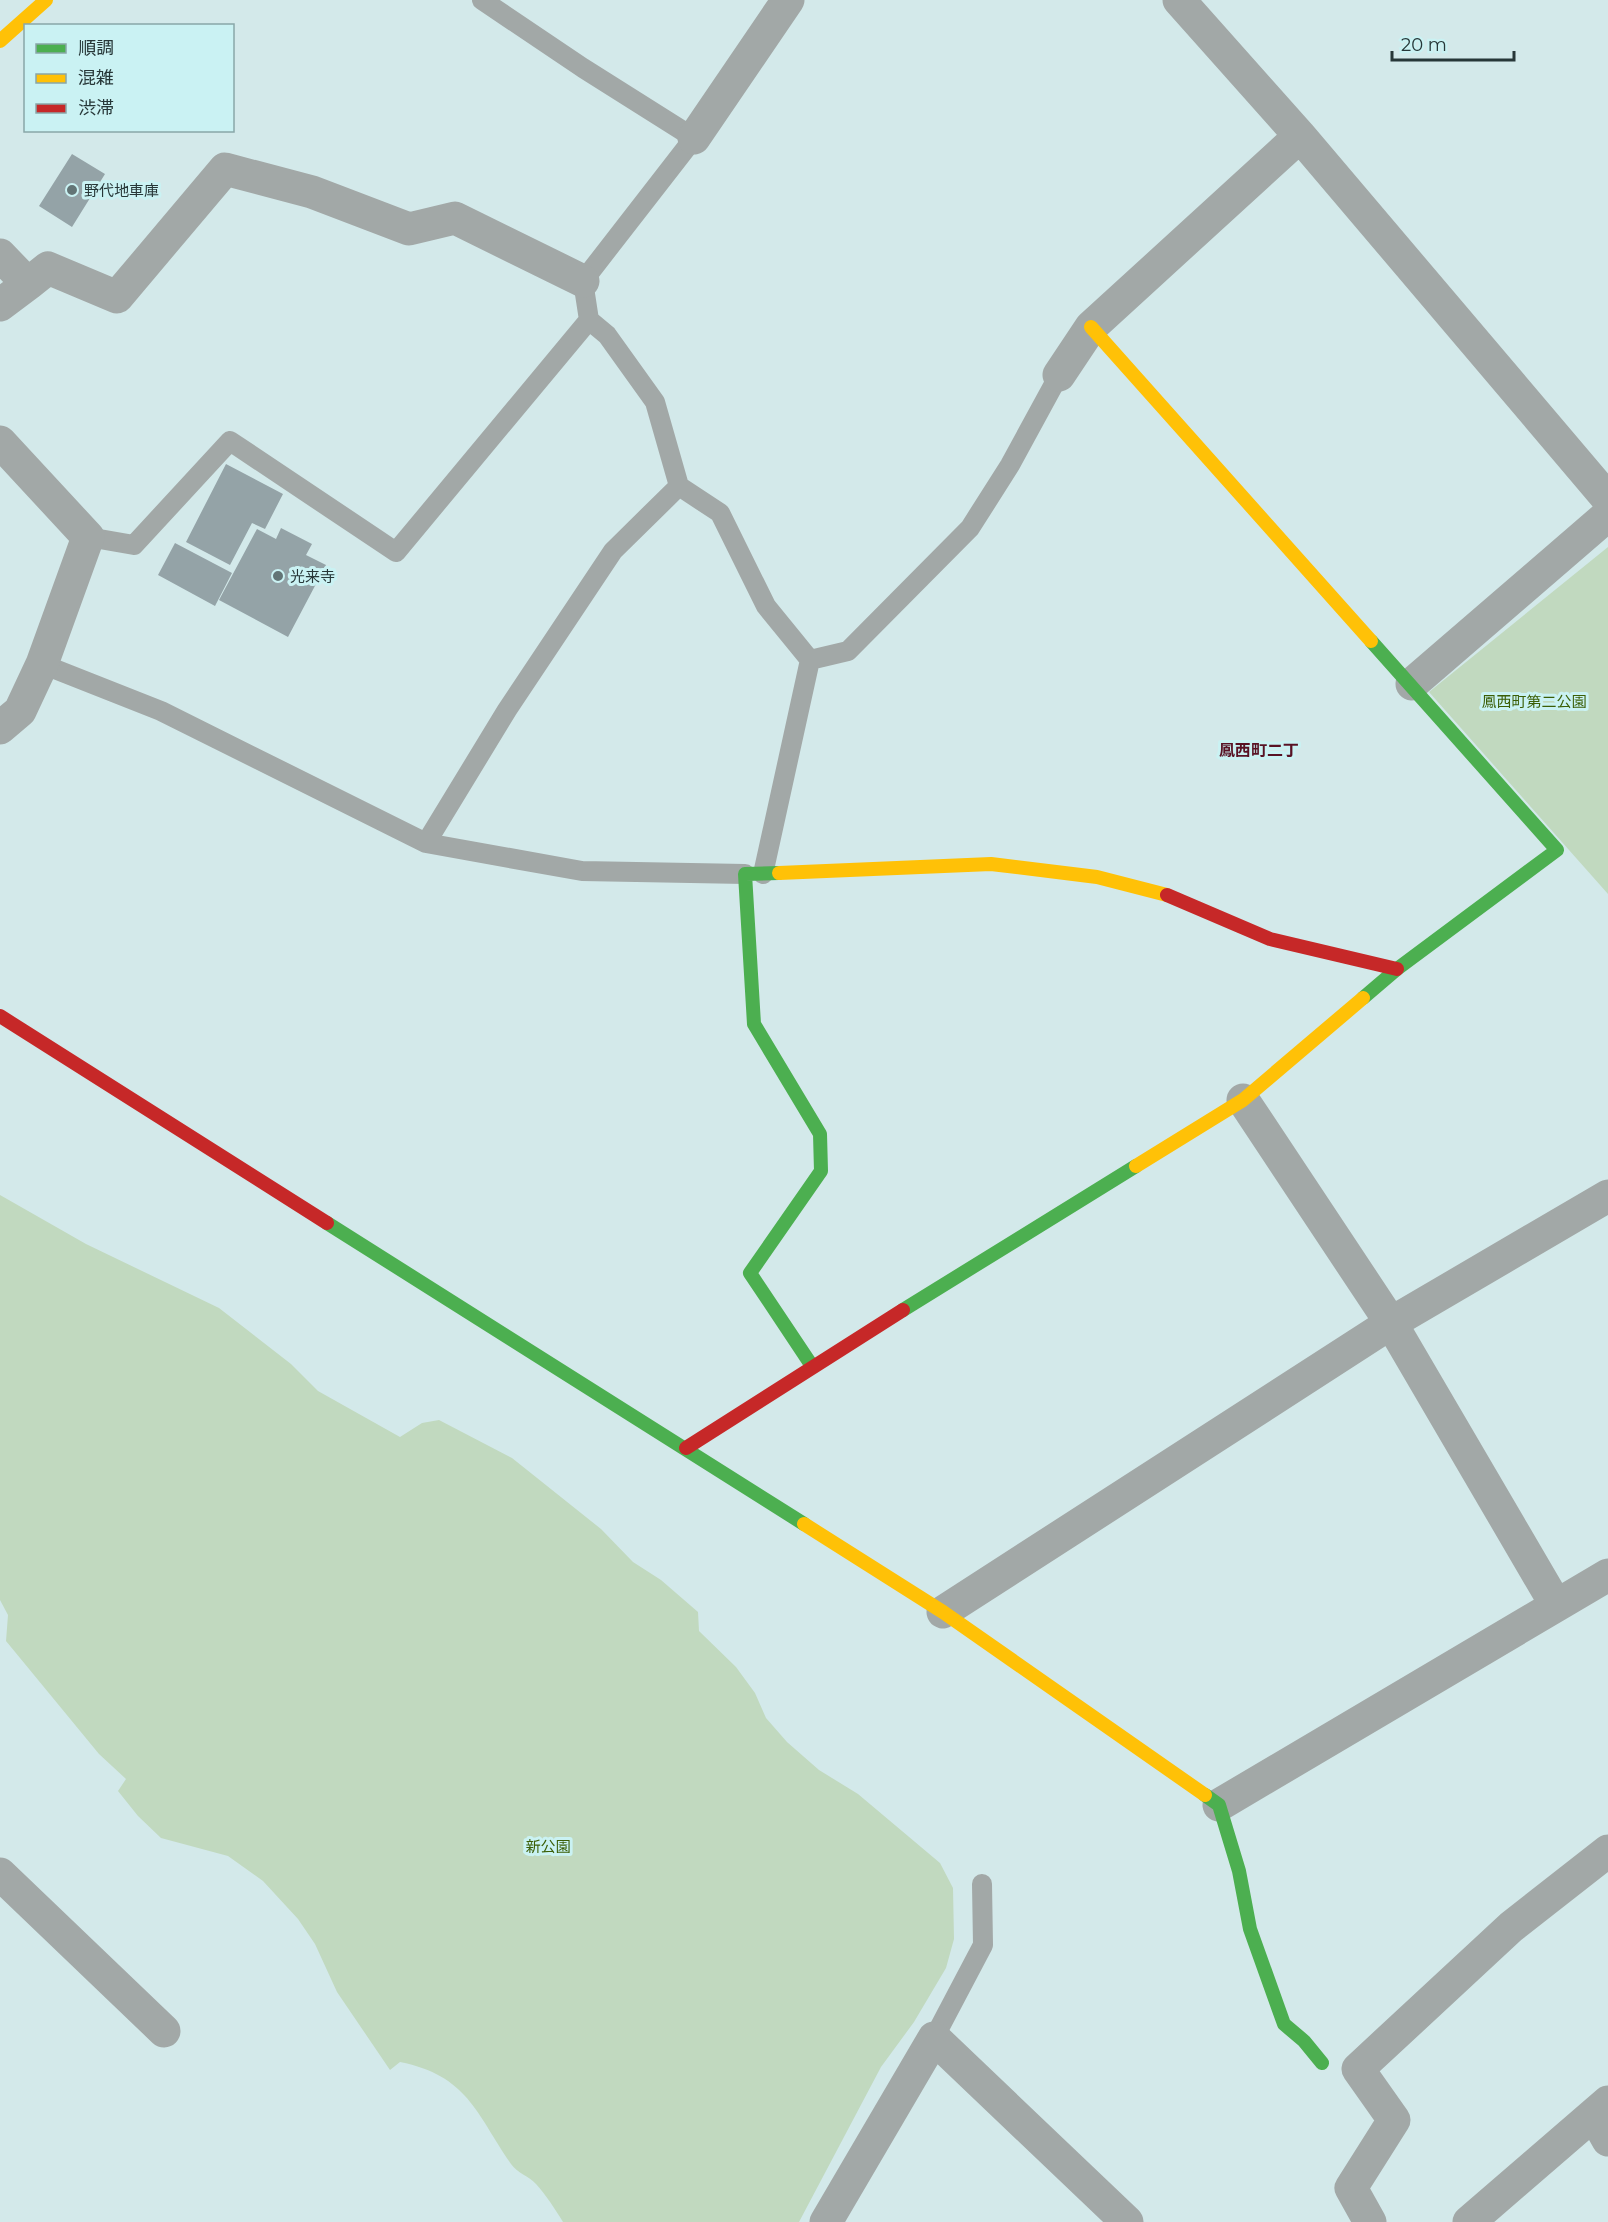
<svg xmlns="http://www.w3.org/2000/svg" width="1608" height="2222" viewBox="0 0 1608 2222" font-family="Montserrat,'Noto Sans JP',sans-serif">
<style>
.green{fill:#c1d9bf}
.building{fill:#94a3a7}
.lines{fill:none;stroke-linecap:round;stroke-linejoin:round}
.lane{stroke:#a2a8a7;stroke-width:20}
.street{stroke:#a2a8a7;stroke-width:33}
.fast{stroke:#4caf50;stroke-width:14}
.slow{stroke:#ffc107;stroke-width:14}
.jam{stroke:#c62828;stroke-width:14}
.poi-dot{fill:#637576;stroke:#caf2f3;stroke-width:2}
.labels{text-anchor:middle;dominant-baseline:central;stroke-width:6;stroke-linejoin:round;paint-order:stroke}
.poi-label{font-size:15px;fill:#273738;stroke:#caf2f3;text-anchor:start}
.park-label{font-size:15px;fill:#3b5e06;stroke:#caf2f3}
.neighbourhood-label{font-size:16px;font-weight:bold;fill:#581325;stroke:#caf2f3}
</style>
<rect width="100%" height="100%" fill="#d3e9ea"/>
<path class="green" d="M1608,547V894L1429,692Z
M0,1195L86,1244L219,1308L291,1364L318,1391L400,1437L422,1423L439,1420L512,1458L601,1529L633,1562L661,1580L698,1612L699,1631L736,1667L755,1693L766,1718L787,1742L819,1770L858,1794L940,1863L953,1888L954,1939L946,1968L914,2022L881,2067L799,2222H563C555,2209 546,2195 536,2184C529,2176 517,2173 511,2164C476,2113 468,2076 400,2062L390,2070L337,1992L315,1944L298,1919L263,1881L228,1856L161,1838L138,1816L118,1791L126,1779L99,1754L6,1641L8,1615L0,1600Z"/>
<path class="building" d="M72,154L105,174L72,227L39,206Z
M226,464L283,494L265,529L252,523L230,565L186,542Z
M281,528L312,544L306,555L326,565L288,637L219,600L257,529L276,539Z
M175,543L232,573L215,606L158,575Z"/>
<g class="lines">
<path class="lane" d="M679,486L720,513L766,606L810,660
M88,537L134,545L230,441L396,552L589,320L583,281L694,138L583,68L482,0
M42,664L161,711L426,843L582,871L745,874
M426,843L507,710L613,551L679,486L655,402L607,335L589,320
M763,874L810,660L848,651L970,528L1010,465L1059,375
M934,2038L983,1945L982,1884"/>
<path class="street" d="M1179,0L1300,136L1608,499
M694,138L788,0
M0,255L28,284L0,305
M28,284L48,268L117,297L225,169L312,192L409,229L455,218L583,281
M1059,375L1091,327L1300,136
M0,442L88,537L42,664L20,711L0,728
M1412,684L1608,515
M1243,1100L1391,1323L1556,1605
M943,1612L1391,1323L1608,1196
M1219,1805L1608,1575
M0,1874L164,2031
M1594,2115L1608,2140
M826,2222L934,2038L1127,2222
M1370,2222L1351,2188L1394,2120L1358,2069L1511,1927L1608,1851
M1469,2222L1608,2102"/>
<path class="fast" d="M779,873L745,874L754,1024L820,1134L821,1171L750,1273L812,1366
M1363,998L1397,969L1557,850L1371,641
M327,1223L804,1524
M903,1310L1136,1166
M1205,1795L1219,1805L1239,1871L1250,1929L1284,2024L1304,2041L1322,2063"/>
<path class="slow" d="M0,41L46,0
M1091,327L1371,641
M779,873L991,864L1097,877L1167,895
M1136,1166L1243,1100L1363,998
M804,1524L943,1612L1205,1795"/>
<path class="jam" d="M1167,895L1270,939L1397,969
M0,1016L327,1223
M686,1448L903,1310"/>
</g>
<g class="poi-dot">
<circle cx="72" cy="190" r="6"/>
<circle cx="278" cy="576" r="6"/>
</g>
<g class="labels">
<g class="poi-label">
<text x="84" y="190">野代地車庫</text>
<text x="290" y="576">光来寺</text>
</g>
<g class="park-label">
<text x="1534" y="701">鳳西町第二公園</text>
<text x="548" y="1846">新公園</text>
</g>
<g class="neighbourhood-label">
<text x="1259" y="750">鳳西町二丁</text>
</g>
</g>
<rect x="24" y="24" width="210" height="108" fill="#caf2f3" stroke="#89a7a8" stroke-width="1.5"/>
<rect x="36" y="44" width="30" height="9" fill="#4caf50" stroke="#89a7a8" stroke-width="1.5"/>
<text x="78" y="54" font-size="18" fill="#273738">順調</text>
<rect x="36" y="74" width="30" height="9" fill="#ffc107" stroke="#89a7a8" stroke-width="1.5"/>
<text x="78" y="84" font-size="18" fill="#273738">混雑</text>
<rect x="36" y="104" width="30" height="9" fill="#c62828" stroke="#89a7a8" stroke-width="1.5"/>
<text x="78" y="114" font-size="18" fill="#273738">渋滞</text>
<path d="M1392 51v9h122v-9" fill="none" stroke="#273738" stroke-width="3"/>
<text x="1401" y="51" font-size="18" fill="#273738" stroke="#caf2f3" stroke-width="4.5" paint-order="stroke">20 m</text>
</svg>
